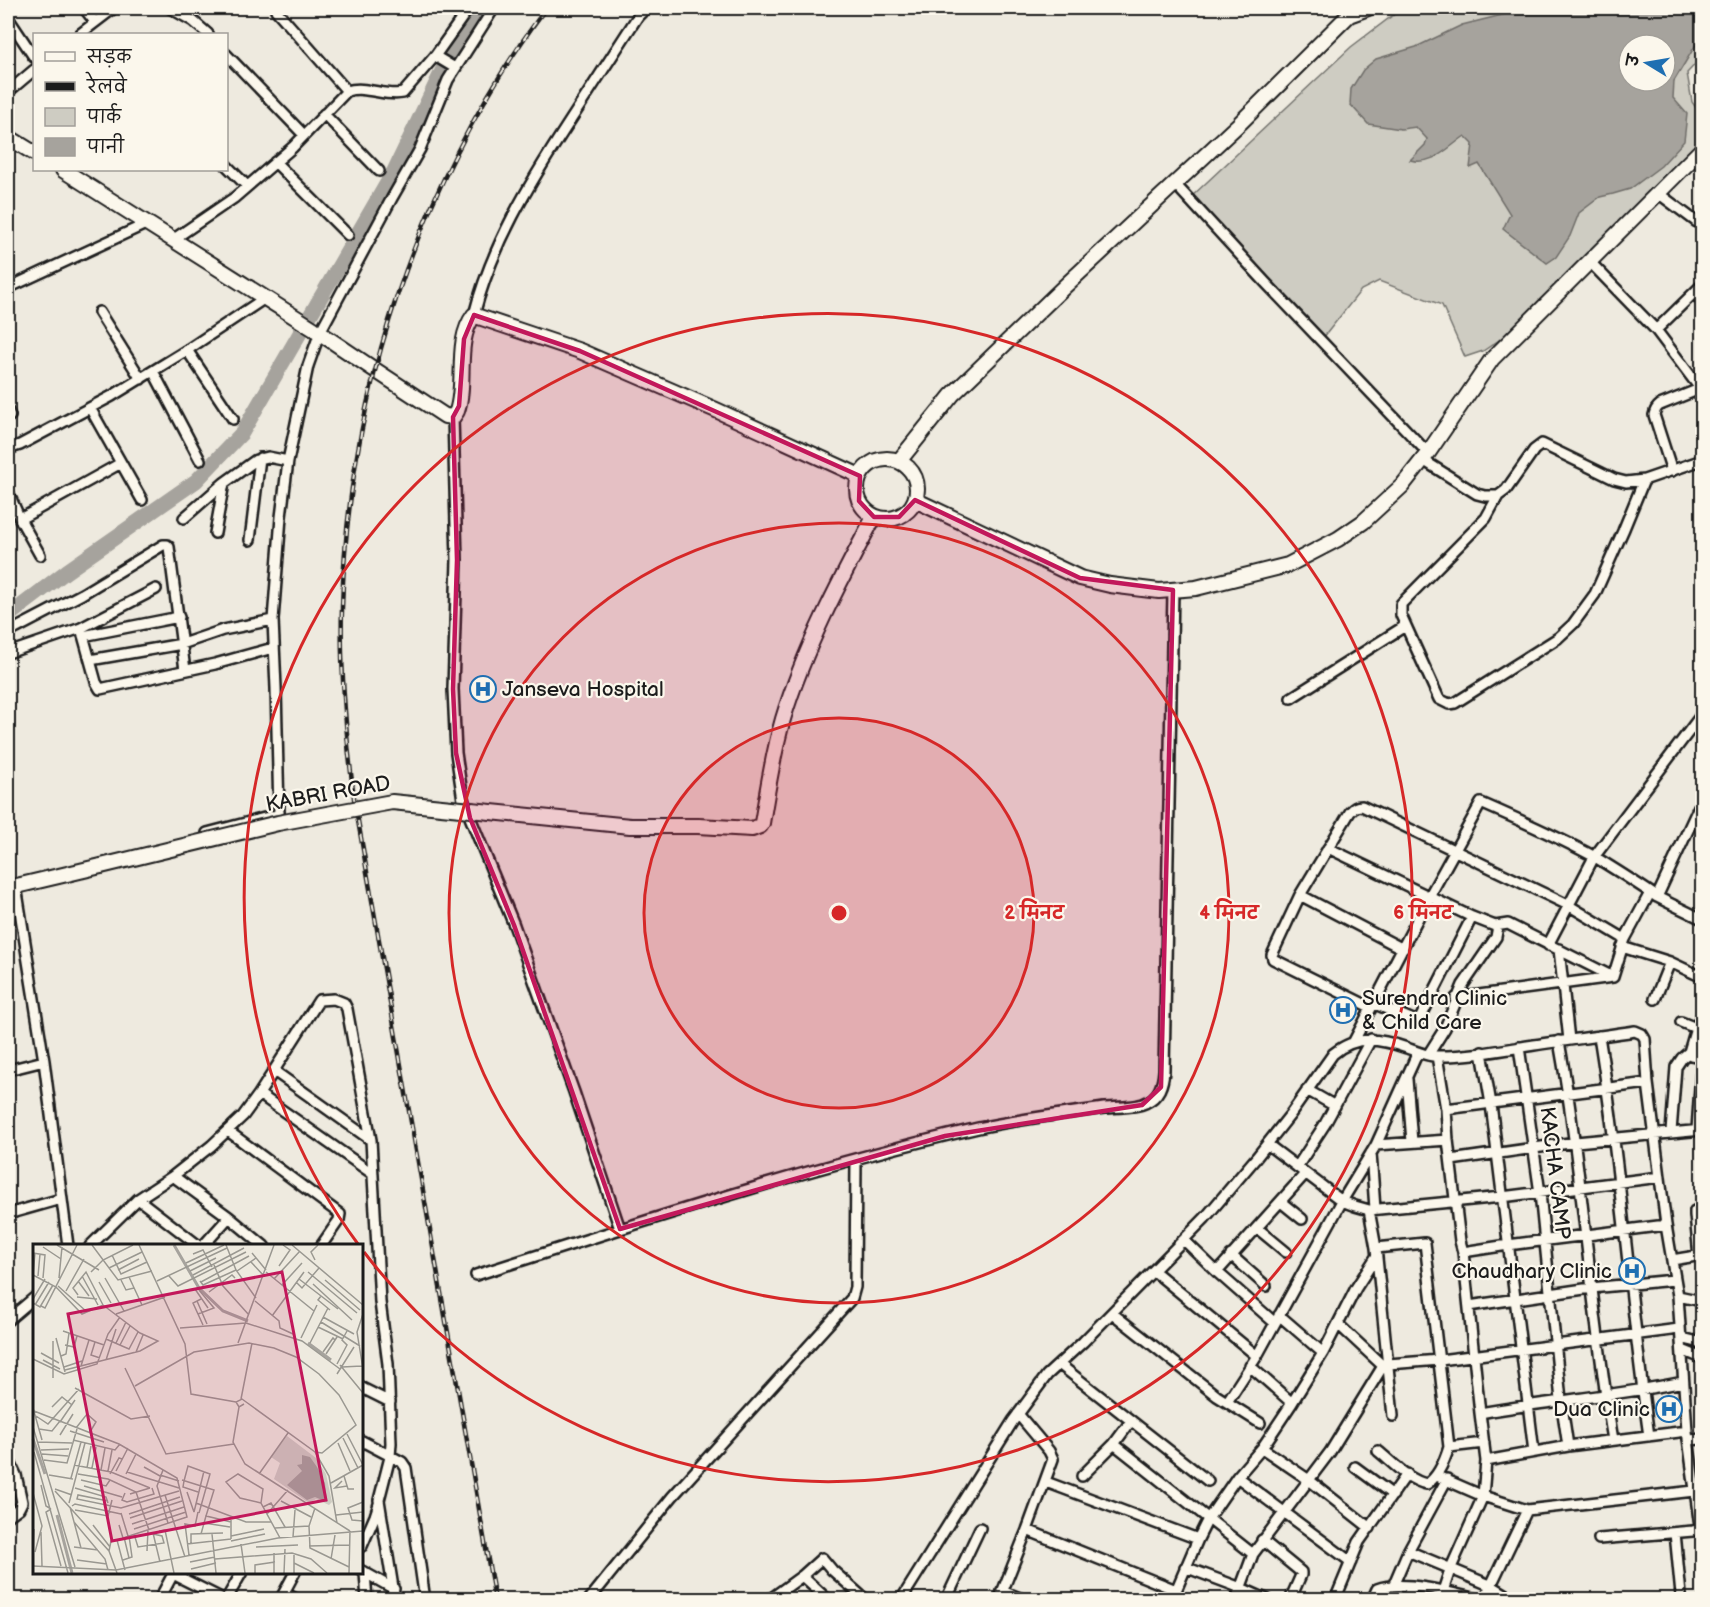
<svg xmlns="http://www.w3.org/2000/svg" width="1710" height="1607" viewBox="0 0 1710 1607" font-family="'Balsamiq Sans','Playpen Sans Deva',sans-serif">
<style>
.green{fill:#ceccc2;stroke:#75746f;stroke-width:1.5;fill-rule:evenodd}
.water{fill:#a6a39d;stroke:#6f6d69;stroke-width:1.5;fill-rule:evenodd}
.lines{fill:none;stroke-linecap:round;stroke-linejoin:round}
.river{stroke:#a6a39d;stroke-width:15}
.street-casing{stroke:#1c1c1c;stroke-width:14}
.secondary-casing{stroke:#1c1c1c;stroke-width:18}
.street{stroke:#fbf7ec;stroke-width:9}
.secondary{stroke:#fbf7ec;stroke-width:14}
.rail-casing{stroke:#1c1c1c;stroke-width:4.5}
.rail{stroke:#fbf7ec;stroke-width:2;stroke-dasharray:7;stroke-linecap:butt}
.secondary-bridge-casing{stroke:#1c1c1c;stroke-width:18;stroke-linecap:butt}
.secondary-bridge{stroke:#fbf7ec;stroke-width:14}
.marked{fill:#c2185b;fill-opacity:0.2;stroke:#c2185b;stroke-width:4.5;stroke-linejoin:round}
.ring{fill:none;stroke:#d62828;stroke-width:3}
.labels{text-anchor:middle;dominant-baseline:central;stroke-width:4.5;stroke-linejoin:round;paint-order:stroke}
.poi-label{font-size:21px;fill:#1c1c1c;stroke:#fbf7ec;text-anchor:start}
.street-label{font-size:21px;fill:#1c1c1c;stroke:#fbf7ec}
.inset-river{fill:none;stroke:#a6a39d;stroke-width:3}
.inset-road{fill:none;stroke:#9a9891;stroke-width:1.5}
.view{fill:#c2185b;fill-opacity:0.15;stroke:#c2185b;stroke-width:3}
.inset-edge{fill:none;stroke:#1c1c1c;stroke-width:3}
.centre{fill:#d62828;stroke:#fbf7ec;stroke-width:3}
.ring-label{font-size:18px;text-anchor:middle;font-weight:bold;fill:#d62828;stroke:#fbf7ec;stroke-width:4.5;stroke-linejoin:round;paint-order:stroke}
</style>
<rect width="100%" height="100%" fill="#eeeadf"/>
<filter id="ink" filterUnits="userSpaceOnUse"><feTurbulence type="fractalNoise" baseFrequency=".0167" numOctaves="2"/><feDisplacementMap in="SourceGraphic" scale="12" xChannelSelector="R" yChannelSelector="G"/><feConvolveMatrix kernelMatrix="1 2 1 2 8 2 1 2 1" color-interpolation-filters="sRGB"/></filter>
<g filter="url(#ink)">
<path class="green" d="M1407,8H1702V57L1687,73L1692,102L1702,116V141L1699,146L1515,329L1483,351L1465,357L1442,305L1379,281L1361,290L1323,338L1190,198L1351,47L1392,16ZM1629,45H1665V81H1629Z"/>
<path class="water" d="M1530,8H1702V40L1695,46L1674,81L1673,98L1687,114L1684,141L1661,166L1630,189L1613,194L1600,197L1579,213L1570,236L1556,257L1547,263L1503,229L1510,214L1479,164L1470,168L1473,144L1465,136C1447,148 1433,166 1410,160L1425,145L1427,139L1416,127L1401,129L1368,124L1350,104L1351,89L1363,70L1376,59L1416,47L1462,25ZM1629,45H1665V81H1629Z"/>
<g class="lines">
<path class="river" d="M8,616L67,571L196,481L242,433L394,171L455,44L481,8"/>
<defs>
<path id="street" d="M84,8L95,22
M170,8L193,21L208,34
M276,10L347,91
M8,18L34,57
M80,34L114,8
M226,54L304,135
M435,56L455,68
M8,92L34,70
M324,114L379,171
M275,162L348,235
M226,165L247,186
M1175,184L1265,282L1428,453
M1658,193L1702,226
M174,239L234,198L293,147L347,91C365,85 385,97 403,93L435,56L469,8
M1589,261L1656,330L1702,391
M8,288L148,223
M1696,292L1702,303
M99,312L141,379
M474,315C492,245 529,184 568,124C591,88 615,52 638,16L646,8
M1656,330L1702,285
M187,350L233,419
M153,371L200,460
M90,408L142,500
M8,411L10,416
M453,417L457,560L453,689L456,753L463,800L514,925L574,1092L620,1229
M8,449L20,445L112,396L187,350L265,298
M1423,460L1477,494L1485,496H1498
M1672,471L1654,415C1655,410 1656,408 1660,405L1702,388
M1644,480L1623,531L1595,594L1573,624L1558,638L1455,703L1449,704L1439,699L1401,615V604L1486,518L1498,496L1506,490L1534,450L1542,444L1614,479L1626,482L1644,480L1702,460
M8,492L20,519L40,555
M184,518L224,483L256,460L268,457L288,461
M20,519L121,463
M215,533L224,483
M250,540L260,458
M81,628L96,682L100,689L215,664L273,648
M15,629L82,594L163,545H167L169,547L185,670
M83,636L179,617
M8,653L81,628L156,589
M90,660L182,644L223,630L273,620
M1291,698L1405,626
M1702,800L1657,897L1702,919
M207,833L276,815L279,813L276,688L273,620L281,517L288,461L308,366L320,332L392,198L420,149L448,80L494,8
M1328,848L1472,917L1495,926L1508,924L1613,977
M16,886L44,1061L68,1246
M1300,895L1403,949
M1548,945L1594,857L1702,714
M1622,947L1670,962L1702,977
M1559,949L1569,1040
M1613,977L1625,939L1650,893
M1456,998L1613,977
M1655,999L1670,962
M1373,1003L1413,1020L1420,1019L1472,917
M1370,1007L1273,959L1272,955L1300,895L1350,812C1354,808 1356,806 1362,806L1568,905L1625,939
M1702,1015L1696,1028L1689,1052L1691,1055L1702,1057
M1681,1022L1696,1028
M1599,1036C1621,1169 1630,1303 1649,1436
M1354,1041L1429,897L1481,803C1520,820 1558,837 1595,857C1616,870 1637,883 1657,897
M1559,1041C1583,1174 1590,1308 1613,1440
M1519,1047L1540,1193L1561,1400L1568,1446
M1482,1052L1491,1104L1534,1452
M1428,1055L1445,1028L1463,985L1496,937L1498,926
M1437,1056L1446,1109L1448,1140L1460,1241L1463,1252L1480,1413L1486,1461L1483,1496L1450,1570L1440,1600
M8,1070L44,1061
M274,1071L371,1140
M1407,1079L1412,1142
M1307,1090L1335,1106
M259,1094L373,1174
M1446,1109L1648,1083
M1697,1130L1702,1057
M228,1131L340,1214L339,1220L321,1246
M1671,1132L1676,1067L1682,1058L1689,1052
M1267,1144L1342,1201L1355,1206L1369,1210L1502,1197L1660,1177
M1376,1145L1448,1140
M1371,1153L1375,1209
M1451,1160L1576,1142L1702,1130
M1297,1167L1325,1124L1371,1039
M173,1176L229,1217L264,1246
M138,1199L199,1246
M1281,1202L1302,1219
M1369,1210L1376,1248L1393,1416
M8,1214L61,1199
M1257,1228L1286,1252
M1184,1240L1217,1272L1275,1323
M90,1246L138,1199L173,1176L211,1146L243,1116L259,1094L319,1000L334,999L344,1003L347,1009L371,1140L380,1302L388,1364L391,1443L390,1457L379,1500L395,1600
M203,1246L229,1217
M1376,1248L1425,1243L1449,1447C1445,1460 1439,1476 1427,1484C1409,1481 1392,1462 1378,1451
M1463,1252L1508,1245L1666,1225
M1231,1255L1266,1286
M1699,1256L1695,1215V1211L1702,1208
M1672,1260L1702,1255
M1154,1271L1257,1356
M1217,1272L1305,1174
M476,1275C642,1222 808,1167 978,1128C1020,1119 1062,1114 1104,1108C1115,1107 1135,1108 1145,1103C1159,1097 1163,1085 1164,1070L1173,590
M1678,1296L1702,1301
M1469,1306L1591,1288L1674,1280
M1112,1313L1217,1396L1260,1423
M1279,1315L1323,1353
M8,1320L34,1298
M1339,1325L1383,1366
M1681,1338L1702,1343
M1682,1350L1702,1358
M1059,1364L1208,1481
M1250,1366L1292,1403
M362,1388L390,1402
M1227,1402L1257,1356L1342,1201L1376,1145L1418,1052
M1480,1413C1547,1401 1616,1396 1683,1382
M1131,1421L1114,1444L1253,1554
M1688,1440L1702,1439
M362,1441L402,1462L406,1468L425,1600
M1449,1447L1484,1443
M1262,1448L1309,1480L1370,1528
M8,1458L16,1475L22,1502L19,1508L8,1516
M1486,1461L1568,1446L1687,1431
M1355,1467L1393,1495
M1082,1476L1114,1444
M1437,1476L1483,1496L1527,1510L1694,1491
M1237,1477L1351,1562
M1046,1482L1198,1539
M1027,1530L1176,1590
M1675,1533L1681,1595
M1262,1540L1301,1572V1575L1290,1600
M362,1546L375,1516L379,1504
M1408,1551L1492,1586L1515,1600
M1185,1567L1241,1588L1268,1600
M362,1571L394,1589
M365,1573L367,1600
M173,1574L225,1600
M802,1576L828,1600
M1393,1586L1408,1551L1447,1479
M1002,1591L1025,1600
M284,1593L298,1600
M159,1600L174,1572
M226,1600L242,1572
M280,1600L295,1572
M589,1600L672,1497L852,1298L855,1287L856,1160
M769,1600L802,1576L822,1558L832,1570L866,1600
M901,1600L1013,1421L1047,1375L1083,1342L1205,1218L1256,1158L1290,1115L1333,1054C1357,1034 1380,1039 1407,1048C1415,1051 1424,1055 1433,1056C1467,1057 1502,1050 1534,1045C1568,1040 1602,1036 1635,1031L1642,1034L1645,1039L1648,1083L1666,1225L1678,1296L1687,1431L1700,1527L1698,1530L1693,1531L1599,1539
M946,1600L980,1528
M999,1600L1027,1530L1053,1459L1049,1451L1018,1414
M1172,1600L1198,1539L1208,1519L1237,1477L1262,1448L1292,1403L1323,1353L1356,1288L1376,1257
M1236,1600L1253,1554L1330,1452L1383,1366L1388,1364L1440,1360L1679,1329
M1335,1600L1359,1542L1407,1474
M1372,1600L1377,1589C1403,1579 1453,1593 1480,1600
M1406,1600L1412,1586
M1484,1600L1527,1510"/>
<path id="secondary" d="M8,137L34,153
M63,170L314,329L369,366L445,416L453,417L457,411C467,381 454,342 474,315L476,316L580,351L716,410L860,476
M857 489a30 30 0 1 1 60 0a30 30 0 1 1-60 0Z
M899,461L952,395L1065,286L1240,123L1349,15L1368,8
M915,500L1080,578L1110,585L1159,591L1196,588L1288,565L1338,539L1363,522L1402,486L1428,453L1492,359L1702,149
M698,826L752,829L760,826L762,823C768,788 773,753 783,719C804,649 840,581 874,517
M8,888L101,866"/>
</defs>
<use href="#street" class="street-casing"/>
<use href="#secondary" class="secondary-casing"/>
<use href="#street" class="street"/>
<use href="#secondary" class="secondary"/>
<defs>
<path id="rail" d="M495,1600L354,798C346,735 340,672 342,608C348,393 418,181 546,8"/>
</defs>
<use href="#rail" class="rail-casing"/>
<use href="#rail" class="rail"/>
<defs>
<path id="secondary-bridge" d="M101,866L278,823L392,802L630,826H698"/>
</defs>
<use href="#secondary-bridge" class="secondary-bridge-casing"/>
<use href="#secondary-bridge" class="secondary-bridge"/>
</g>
</g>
<path class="marked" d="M474,315L580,351L860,476L859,501L874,517H899L915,500L1080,578L1173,590L1161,1087L1142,1105L945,1136L620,1229L514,925L470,818L456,753L453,689L457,560L453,417L459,406L464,339Z"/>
<circle cx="839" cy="913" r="195" fill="#d62828" fill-opacity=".12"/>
<g class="ring">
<circle cx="839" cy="913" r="195"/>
<circle cx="839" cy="913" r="390"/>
<path d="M358 1244A584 584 0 1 1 364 1252"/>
</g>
<defs>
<symbol id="hospital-ring" viewBox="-11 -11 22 22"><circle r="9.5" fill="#fbf7ec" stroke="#1f6fb2" stroke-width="1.5"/><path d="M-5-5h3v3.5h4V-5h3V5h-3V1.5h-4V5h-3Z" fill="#1f6fb2"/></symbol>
</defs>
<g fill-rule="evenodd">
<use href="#hospital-ring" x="468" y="674" width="30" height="30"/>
<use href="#hospital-ring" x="1328" y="995" width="30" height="30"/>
<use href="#hospital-ring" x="1617" y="1256" width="30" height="30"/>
<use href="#hospital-ring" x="1654" y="1394" width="30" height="30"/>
</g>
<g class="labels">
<g class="poi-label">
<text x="502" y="689">Janseva Hospital</text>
<text x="1362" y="998">Surendra Clinic<tspan x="1362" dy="24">&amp; Child Care</tspan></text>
<text x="1612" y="1271" text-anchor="end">Chaudhary Clinic</text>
<text x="1650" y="1409" text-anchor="end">Dua Clinic</text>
</g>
<g class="street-label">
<text transform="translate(328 794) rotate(-10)">KABRI ROAD</text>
<text transform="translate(1555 1173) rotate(83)">KACHA CAMP</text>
</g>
</g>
<g transform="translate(33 1244)">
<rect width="330" height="330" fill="#eeeadf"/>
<path d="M254,192L283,214L293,230L299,258L296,261L283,255L276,259L241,235L247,219L238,213Z" fill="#ceccc2"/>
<path d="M269,211L277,213L284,223L292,239L294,258L282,253L274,256L254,241L269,227L264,221L269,220Z" fill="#a6a39d"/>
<path class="inset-river" d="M141,1L166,44L190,67L215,77M275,99L298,116M0,195L12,230M24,271L39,329"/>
<path class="inset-road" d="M24,1L66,26M59,1L85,36L119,27M106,1L152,100L158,150L203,158M193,1L203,26L223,54M259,1L330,61M10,3L28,15M0,9L12,11L10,34M219,9L233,26M160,10L170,6L179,23M79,11L88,30L114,18M282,16L278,8L285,1M218,18L231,32M153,19L191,1M181,21L190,42L216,71M246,22L257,6L250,1M76,24L109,8M85,26L106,15M157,27L183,14M204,27L223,14M58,28L70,16L100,1M233,28L281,67M275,28L324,69M0,31L23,43L49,70L70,61L107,89L125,97L107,107L32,126M0,31L2,9M160,31L211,4M5,32L7,10M49,32L65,61M136,32L145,42L213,8M96,33L109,61M26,34L29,3M72,34L91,67M241,35L267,7M266,35L305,65M88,36L93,46L101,44M292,36L327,66M45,37L56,52M124,37L194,4M167,37L170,41L203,26M66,38L78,59M168,38L216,12M263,38L269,44L286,24M280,40L319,76M249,41L269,19M25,42L54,68M162,45L175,64M33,47L51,15M176,48L199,31L202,34M45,51L40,44L53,28L70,61M288,52L285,56L297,66M44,53L64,55M0,55L12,35M168,55L160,59L170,81M164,57L174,80M222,57L246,77L247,84L260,90M0,59L7,63L20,41M2,61L16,38M8,62L12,64L44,1M83,70L132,53M165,70L181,64L166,46M330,70L324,88L330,125M239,72L271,28M290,73L321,90M288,78L327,102M285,83L310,95M147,84L213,79L269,97L307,125M30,87L71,101M23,94L32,128M268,94L284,61M73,95L96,105L105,88M62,98L58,111L67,114M83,99L93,78M205,99L241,1M277,99L295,64M32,101L41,103L44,92M87,101L97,82M103,108L110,91M290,108L300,94L302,96M8,109L26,119M293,110L304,93M28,112L33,110L36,89M0,115L31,130L64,120L75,90L87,73M10,116L27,125M73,116L83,85M304,120L314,101L309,96L314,87M307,121L330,149M48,122L56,96M31,123L49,117M309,123L329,122M92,124L133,210L201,200M304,130L321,103M20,134V97M102,142L161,108L216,99L241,104L263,113L286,130L306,151L323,181L289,209L282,208M42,144L98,175L117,172M208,155L219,99M211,160L206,163L203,158L209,155L282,208L296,232L304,279M19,163L29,153L39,161M206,163L200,198L212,220L317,287M0,164L9,196M1,167L86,200L144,234L154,273L90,294L86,281M3,172L15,180L46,145M27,178L42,156M0,183L42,323M43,184L54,170L63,178L57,188M6,185L19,187L27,177M37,187L71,198M314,190L330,221M27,191L40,170M310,194L325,224M40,196L82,206L87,200M5,198L39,199M305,199L317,227M8,206L36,205M1,208L35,329M9,210L35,212M11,216L34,219L44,185M41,221L78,228L117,244M111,223L127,232M54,224L58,202M59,224L63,203M68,226L72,204M130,226L124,242L135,279M75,227L79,206M83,227L95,204M94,228L146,244M45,230L75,235L103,248L116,286M77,230L86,214L89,215M93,230L103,210M226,230L255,189M16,231L40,235M127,231L146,237M311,232L315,245H321M38,234L48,198M48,236L73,242L77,236M149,236L181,246L173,272M151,237L155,222L177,230L166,269M151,237L150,243L165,248M309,237L302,244L314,242M298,239L330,221M8,241L13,262L18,265M51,242L89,253M42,244L73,253L75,259M22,245L39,251M22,247L76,307L84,329M154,248L161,268M0,249L9,282L2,308M92,249L89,256L94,258L121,250L119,244M97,250L117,244M132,251L152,313M75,257L45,251L44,255L88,264L146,247M248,257L278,273M330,258L315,264L319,276L330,277M36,259L52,199M163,259L213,278H238M228,259L207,254L193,238L205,230L230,245L228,259L247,294M39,262L42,260L88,270M37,263L48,304M230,263L238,259L252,283M282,264L276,282L277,304L316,323M18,265L13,268L28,322M42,266L75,272L79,256M161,268L171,227M88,269L95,292M96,270L147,253M234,270L255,246M303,271L330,268M97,274L149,257M198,276V295M41,278L72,315L75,326M171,279L197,283M99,280L151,263M60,281L77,303M242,284L276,282M101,285L153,268M126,287L132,286L141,329M8,288L9,322M120,289L127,318M101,290L105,303L131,299L129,292L120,290M168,290L173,272L198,278M179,290L183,329M198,292L231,285M91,293L96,314M260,293L262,266M198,297L232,290M158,299V290L190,289M154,300L198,295M208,300L212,329M276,302L316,301M41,303L65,306M223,303L265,301M76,307L78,297L84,296L92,326M114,307L115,286M241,309V329M156,311L152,280L162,282L165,268M0,312L1,285M182,315L259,309L278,315L294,329M298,315L302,291M44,316L74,320M90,316L99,313L96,292M157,318L182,313M261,319L281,329M0,322L83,326L245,294L330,287M158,325L183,319M222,329V321L242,318M251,329L252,305M261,329V309M316,329L317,287"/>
<path class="view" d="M249,28L293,256L79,297L35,70Z"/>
<rect width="330" height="330" class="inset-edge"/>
</g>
<circle cx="839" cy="913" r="9" class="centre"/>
<g class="ring-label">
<text x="1034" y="919">2 मिनट</text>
<text x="1229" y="919">4 मिनट</text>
<text x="1423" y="919">6 मिनट</text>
</g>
<rect width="1710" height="1607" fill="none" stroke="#fbf7ec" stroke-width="30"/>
<rect x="15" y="15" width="1680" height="1577" fill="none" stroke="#1c1c1c" stroke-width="2" filter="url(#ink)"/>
<rect x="33" y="33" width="195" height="138" fill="#fbf7ec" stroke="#a29f99" stroke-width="1.5"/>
<rect x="45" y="52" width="30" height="9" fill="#fbf7ec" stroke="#a29f99" stroke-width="1.5"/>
<text x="87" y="63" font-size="18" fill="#1c1c1c">सड़क</text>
<rect x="45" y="82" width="30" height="9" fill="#1c1c1c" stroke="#a29f99" stroke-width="1.5"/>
<text x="87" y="93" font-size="18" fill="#1c1c1c">रेलवे</text>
<rect x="45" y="108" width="30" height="18" fill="#ceccc2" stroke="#a29f99" stroke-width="1.5"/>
<text x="87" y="123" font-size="18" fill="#1c1c1c">पार्क</text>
<rect x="45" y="138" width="30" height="18" fill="#a6a39d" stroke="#a29f99" stroke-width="1.5"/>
<text x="87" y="153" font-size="18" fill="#1c1c1c">पानी</text>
<g transform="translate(1647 63) rotate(281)"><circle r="28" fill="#fbf7ec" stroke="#a29f99" stroke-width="1.5"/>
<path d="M0-4.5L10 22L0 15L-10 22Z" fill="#1f6fb2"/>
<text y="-9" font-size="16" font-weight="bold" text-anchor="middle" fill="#1c1c1c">उ</text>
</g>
</svg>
